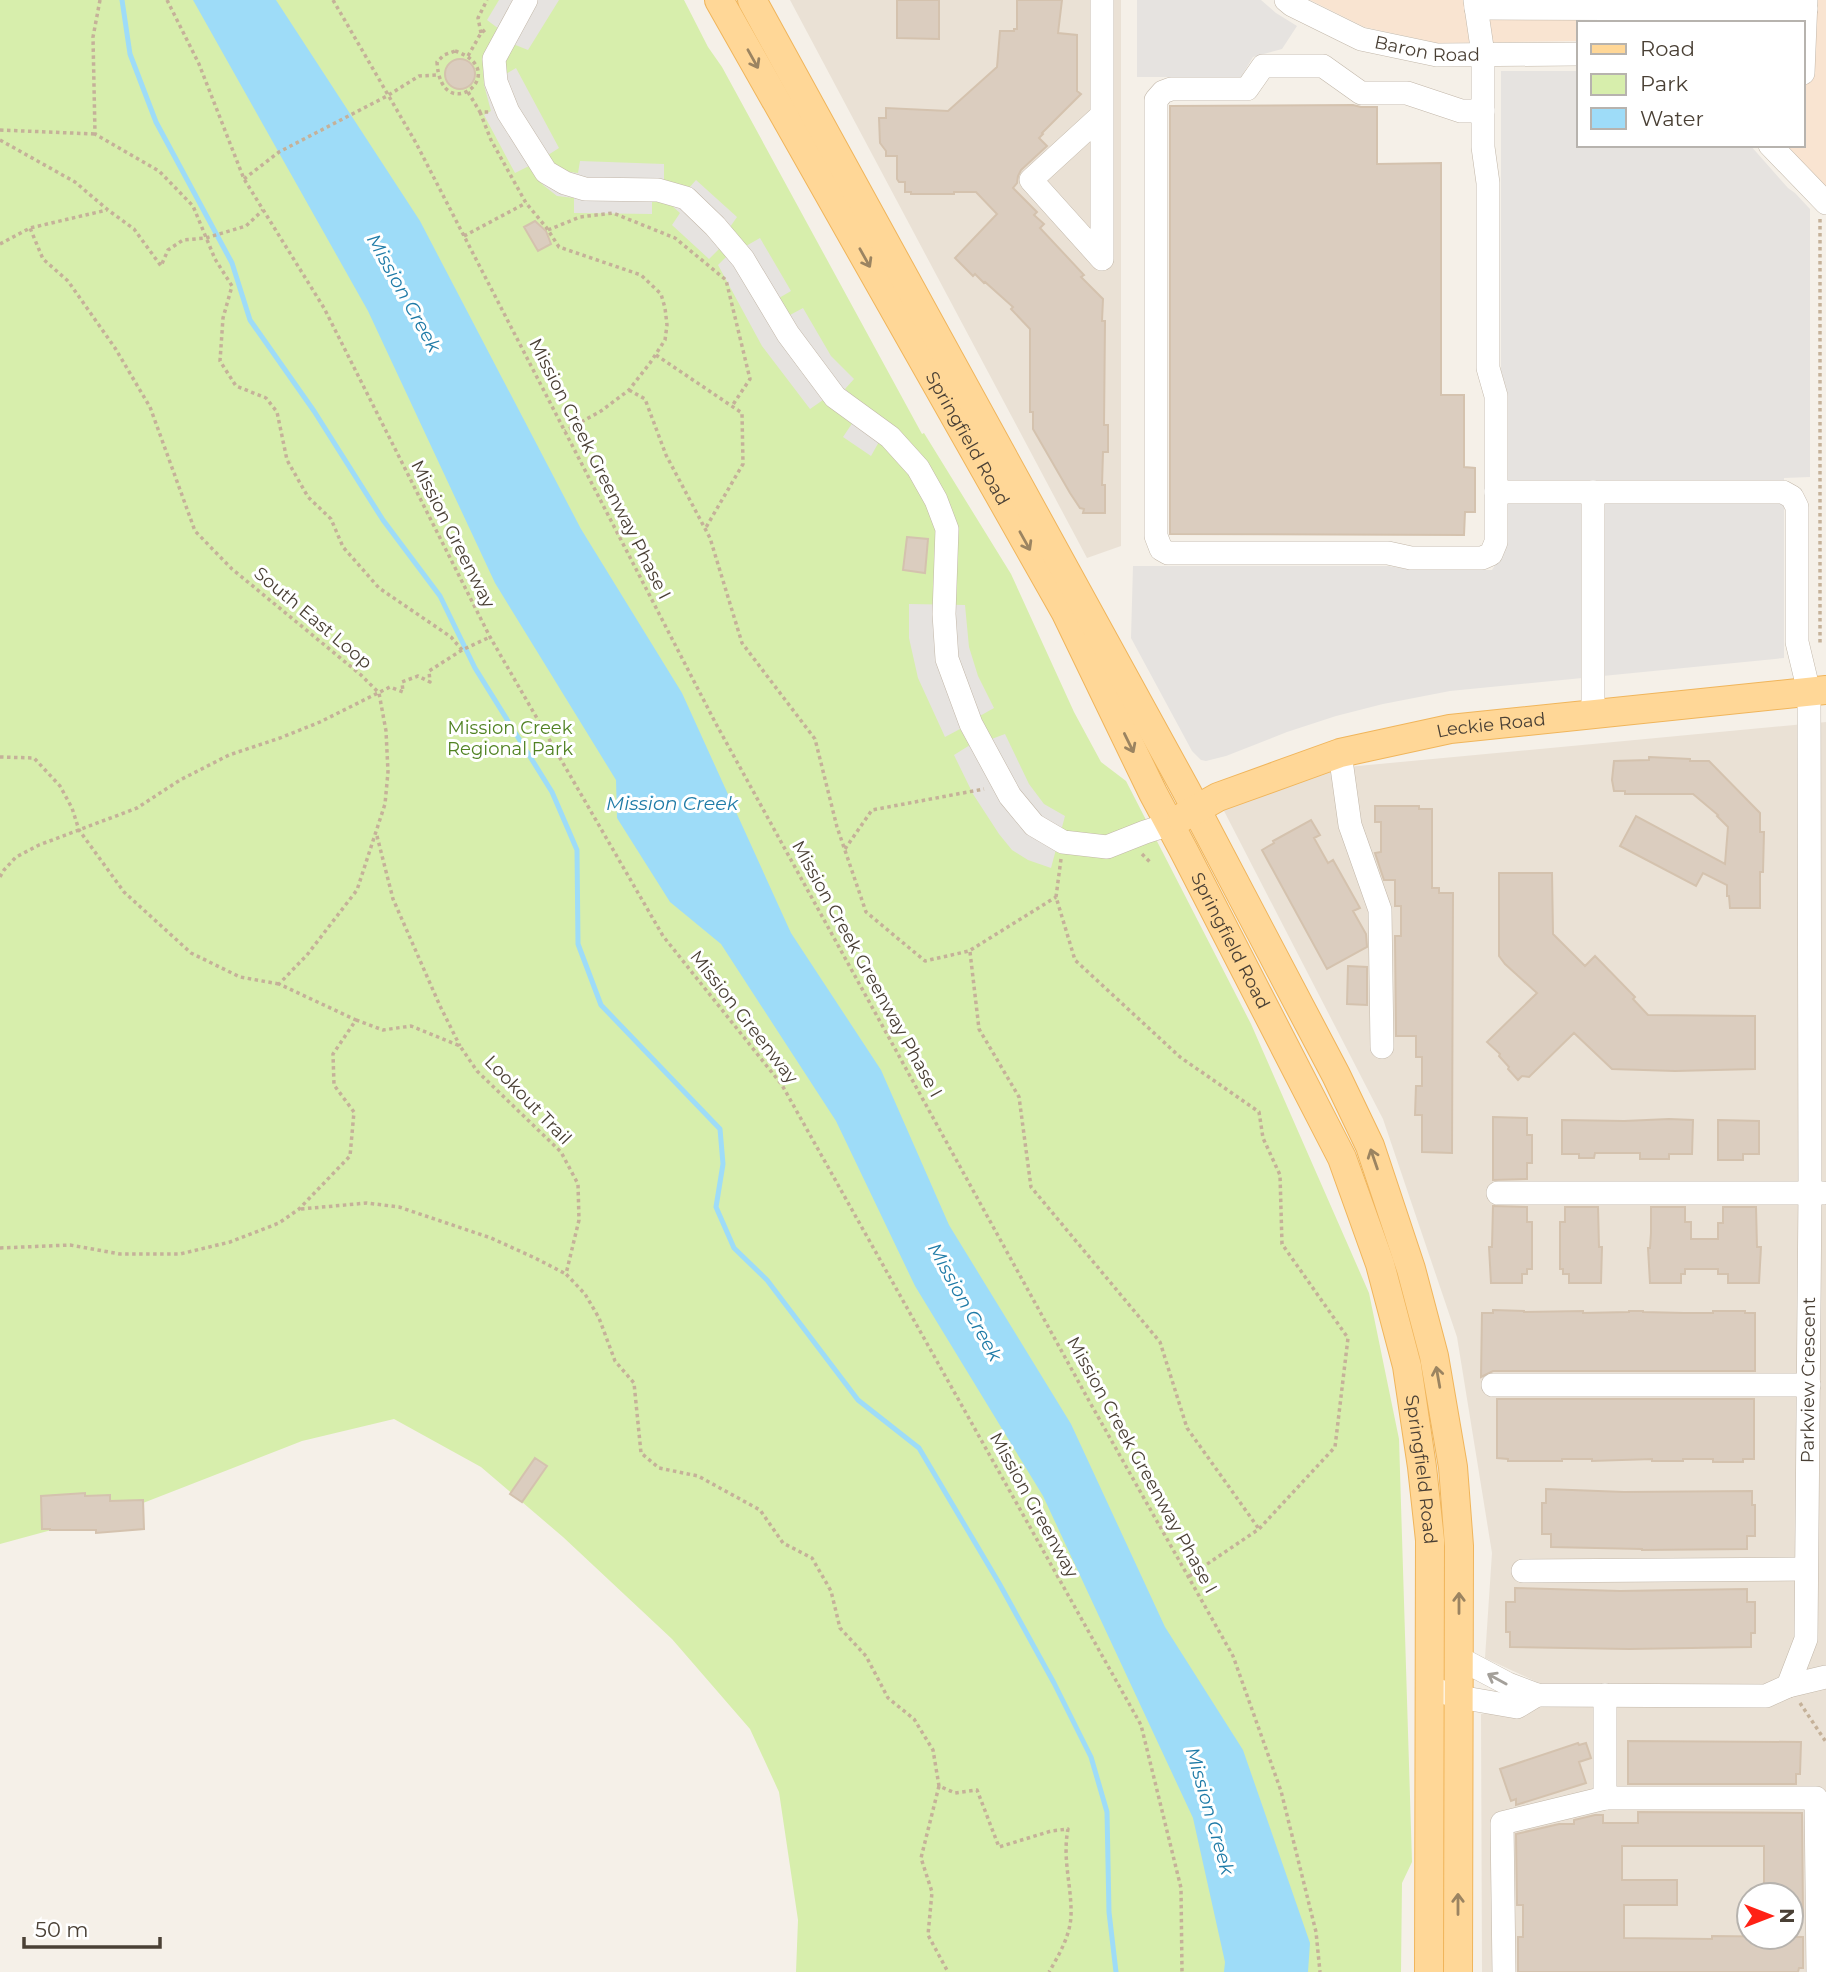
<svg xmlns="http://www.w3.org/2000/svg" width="1826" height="1972" viewBox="0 0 1826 1972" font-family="Montserrat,sans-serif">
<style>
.residential{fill:#eae1d5;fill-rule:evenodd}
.commercial{fill:#f9e4d1}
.green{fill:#d7eeac}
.parking{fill:#e6e3e0}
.water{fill:#9edcf8}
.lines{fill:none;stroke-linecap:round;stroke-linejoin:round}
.stream{stroke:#9edcf8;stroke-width:5}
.building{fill:#dbcdbf;stroke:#d4c2ae;stroke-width:2}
.minor-casing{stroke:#c2b7a9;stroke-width:24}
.major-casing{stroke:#f0b55b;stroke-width:30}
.path{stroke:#c5b199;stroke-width:3.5;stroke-dasharray:3.5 3.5;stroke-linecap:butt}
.minor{stroke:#fff;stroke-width:23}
.major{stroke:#ffd797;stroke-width:28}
.oneway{stroke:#9b8461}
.oneway2{stroke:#a4a09a}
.labels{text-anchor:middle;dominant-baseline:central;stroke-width:6;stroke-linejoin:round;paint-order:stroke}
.street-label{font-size:18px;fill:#4a4035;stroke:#fff}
.park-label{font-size:18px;fill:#508222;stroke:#fff}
.water-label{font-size:19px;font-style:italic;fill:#1f7ba7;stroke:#fff}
</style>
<rect width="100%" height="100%" fill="#f5f0e8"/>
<path class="residential" d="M790,0H1121V546L1087,558Z
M1826,722V1667L1764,1684H1541L1485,1658L1492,1553L1457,1337L1383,1119L1223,809L1326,769Z
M1826,1682V1972H1482L1481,1714L1521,1710L1540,1699ZM1749,1895H1791V1937H1749Z"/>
<path class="commercial" d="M1310,0H1826V191L1786,145H1803V23H1579V41L1437,43L1364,27Z"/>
<path class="green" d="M0,0H684L708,47L722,67L922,434L924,433L1011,574L1074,712L1101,762L1126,781L1251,1024L1369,1293L1399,1439L1412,1862L1402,1883L1401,1972H796L798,1920L779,1792L750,1729L672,1639L563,1537L481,1467L394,1419L302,1441L125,1510L0,1544Z"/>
<path class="parking" d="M499,0H559L528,50L513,44L504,58L506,74L516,68L559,148L548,155L558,168L570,172L578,173L580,161L664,164V181L689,188L696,180L737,217L730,227L746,246L760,238L791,291L779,298L790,315L803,308L831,356L854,379L845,389L867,408L889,424L871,456L843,437L853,422L823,400L810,409L762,346L718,265L728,255L721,247L709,259L672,225L680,213L670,204L652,200V214L574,213V198L557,196L543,185L529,166L515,173L484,115L491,111L484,85L483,60L499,29L487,20Z
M1137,0H1261L1276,13L1297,26L1282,49L1253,57L1241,77H1137Z
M1501,71H1579V145H1750L1788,188L1795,193L1810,209V477L1784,478V658L1450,691L1383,704L1336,716L1287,732L1226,756L1206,761L1201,760L1192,751L1131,638L1133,566H1388L1414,570H1492L1508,544V395L1501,371Z
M909,604L965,605L969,647L978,676L994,708L978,717L989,740L1005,734L1029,784L1044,804L1065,816L1051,868L1028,860L1012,850L999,834L973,794L954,755L970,745L960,729L945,737L918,678L909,638Z"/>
<path class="water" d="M193,0H276L420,221L581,529L682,693L791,933L881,1070L949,1225L1071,1424L1165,1627L1243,1750L1310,1943L1308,1972H1224L1225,1962L1193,1818L1043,1496L915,1286L836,1121L721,944L670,902L617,818L616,780L495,583L368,311Z"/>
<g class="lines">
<path class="stream" d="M122,0L130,54L156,122L232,263L250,320L314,411L383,520L440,596L475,668L552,792L577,850L578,944L601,1005L720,1129L723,1164L716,1207L734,1248L767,1280L858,1400L919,1448L999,1583L1054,1683L1091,1757L1107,1812L1109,1912L1116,1972"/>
</g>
<path class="building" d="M897,0H939V39L897,38Z
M1017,0H1062L1058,33L1077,35V91L1081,94L1042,133L1043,134L1039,138L1047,146L1021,170L1018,176L1017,183L1013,188L1037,212L1034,215L1044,224L1040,228L1084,275L1081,277L1103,299L1102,321H1105L1104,425H1108V452H1103L1102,485H1105V513H1083L1084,509L1080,508L1070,493L1033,429V412H1030V329L1011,309L1013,307L985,282L984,283L975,274L973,276L955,258L997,214L976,192H954V194H911V192H905V182H899L897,179V156H886V151L880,143L879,118H886V108L948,111L997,67L1000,31H1014V29H1017Z
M445 74a15 15 0 1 1 30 0a15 15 0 1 1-30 0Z
M1353,105L1361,107H1377V164L1441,163V395H1464V467L1475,468V512H1465L1464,535L1170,534V106Z
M535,221L546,231L551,244L538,251L524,227Z
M907,537L928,539L925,573L903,570Z
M1649,757L1690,759V761H1709L1760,813V832H1764L1763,872H1760V908H1730L1729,896H1727V885L1703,873L1696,886L1620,846L1636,816L1725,864L1728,827L1717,816L1718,815L1693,794H1625V791H1614L1612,780L1614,761L1649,760Z
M1375,806H1419V809H1432V888H1439V893H1453L1452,1153L1422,1152V1115H1415L1416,1086H1422V1057H1416V1036H1396L1395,936H1401V906H1395V880H1384L1375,853L1381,852V822H1375Z
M1311,820L1320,835L1314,838L1328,863L1333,860L1360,908L1353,911L1366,934L1367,947L1327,969L1262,850L1274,843L1273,841Z
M1499,873H1552L1553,934L1585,966L1595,956L1635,997L1633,999L1648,1015L1755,1016V1069L1675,1071L1612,1069L1574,1033L1529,1077L1522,1076L1518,1080L1508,1069L1509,1067L1499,1056L1500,1054L1487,1042L1537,993L1505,964L1499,956Z
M1348,966L1367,967V1005L1347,1004Z
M1493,1117L1527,1118V1135H1532V1163H1527V1179L1493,1180Z
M1669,1119L1693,1120L1692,1154H1669V1159H1640V1153H1595L1594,1158H1579V1154H1562V1120L1624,1121Z
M1718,1120L1759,1121V1154H1743V1160H1718Z
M1493,1206L1527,1207V1222H1532V1269H1527V1274H1522V1283H1491L1489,1247H1492Z
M1565,1207H1598L1599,1247H1602L1601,1283H1569V1274H1563V1269H1560V1222H1565Z
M1651,1207H1685V1222H1691V1239H1718V1223H1723V1207H1756L1757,1247H1761L1759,1283H1728V1274H1718V1269H1685V1274H1681V1283H1650L1648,1248H1650L1651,1233Z
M1493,1310L1524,1311V1312L1583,1311V1313L1629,1312V1311H1643V1312L1684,1313H1713V1311H1745V1313H1755V1371H1493L1481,1377L1482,1313H1493Z
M1497,1399H1754V1459H1743V1462H1713V1459H1683V1461H1652V1459L1592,1461V1459H1562V1461H1508V1459L1497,1458Z
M535,1458L547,1466L522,1502L510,1494Z
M1546,1489L1624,1492L1752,1491V1505H1755V1536H1747V1549L1642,1550V1549L1551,1547V1534H1542V1503H1546Z
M85,1493V1496L110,1495V1501L143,1500L144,1529L96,1533V1530H50V1529H42L41,1496Z
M1515,1588L1620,1591L1747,1589V1602H1755V1633H1751V1647L1629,1649L1510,1647V1632H1506V1602H1515Z
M1628,1741L1801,1742L1800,1774H1796V1784H1628Z
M1578,1743L1579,1745L1586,1743L1591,1758L1579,1762L1586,1783L1516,1805V1799L1511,1801L1500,1769Z
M1638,1812L1802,1813L1803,1916H1791V1895H1764V1846H1622V1880H1677V1905H1624V1938L1712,1939V1936L1803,1937V1968H1799L1798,1972H1518V1937H1523V1905H1517L1516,1834L1559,1824H1574V1820L1595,1815H1603V1823H1638Z"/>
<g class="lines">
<defs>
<g id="minor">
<path d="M526,0L494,59L496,82L508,112L546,172L565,183L585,189L658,190L686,198L715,226L743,259L788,334L835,397L890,437L918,468L936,500L947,529L944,614L947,659L971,724L1010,796L1034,825L1063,842L1107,847L1145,832L1170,824"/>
<path id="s1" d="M1286,0L1292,5L1361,39L1437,55L1579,54"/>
<path d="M1476,8L1806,9"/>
<path d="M1803,73L1806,0"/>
<path d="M1483,111H1461L1407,93H1361L1323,66H1263L1247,89H1171L1163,92L1156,100V536L1161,549L1168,553H1388L1411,558H1482L1491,554L1496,542V492"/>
<path d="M1102,115L1031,180L1102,259V0"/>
<path d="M1770,145L1826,203"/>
<path d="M1593,492V714"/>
<path d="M1340,753L1350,825L1380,910L1382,1047"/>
<path d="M1498,1193H1823"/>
<path d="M1493,1385H1809"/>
<path d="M1523,1571L1806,1569"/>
<path id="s2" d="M1459,1658L1508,1684L1537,1695L1766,1696L1788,1686L1806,1639L1810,1193L1809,692L1797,642V507L1792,497L1783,492H1496V396L1488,368V183L1483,147V54L1475,0"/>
<path d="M1788,1686L1826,1677"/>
<path d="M1430,1688L1459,1697L1517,1707L1537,1695"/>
<path d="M1605,1695V1798"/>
<path d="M1504,1972L1502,1823L1605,1798H1816L1818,1972"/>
</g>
<g id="major">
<path id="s3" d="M719,0L1065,611L1153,793L1184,851L1342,1158L1380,1264L1407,1366L1422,1467L1430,1540L1429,1972"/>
<path d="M752,0L1186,790L1336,1075L1370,1146L1411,1269L1434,1356L1453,1467L1459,1546L1458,1972"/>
<path id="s4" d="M1181,818L1218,797L1340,753L1450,729L1826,690"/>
</g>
</defs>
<use href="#minor" class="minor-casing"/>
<use href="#major" class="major-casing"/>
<path class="path" d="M100,0L93,37L95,134L159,171L193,206L215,259L232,286L223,318L220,361L236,386L266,398L277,412L287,460L308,497L331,519L343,547L379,588L451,637L462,650
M167,0L199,64L244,179L324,308L490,637L663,936L782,1085L1141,1725L1181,1888L1182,1972
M333,0L416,143L715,722L1088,1399L1233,1656L1281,1791L1316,1932L1320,1972
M481,33L478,18L487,0
M455,51C515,71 441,130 437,62L444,55Z
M468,56L481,33L486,29
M468,92L480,112H489
M480,112L491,140L526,203L546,227L559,247L641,275L661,294L665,308L667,325L665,340L650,363L629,390L601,411L565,431
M0,130L95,134
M0,140L75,182L108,210L134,229L161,266L168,250L183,240L206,238L246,226L263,210
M244,179L279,152L387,96L419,76L438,75
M1820,219V646
M548,230L580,217L613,213L675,238L726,280L750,379L732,406
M464,236L526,203
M0,244L30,228L107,210
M656,355L742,413L743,464L705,529
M629,390L645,399L666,455L710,538L742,643L815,739L837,827L866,912L925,961L969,951L1056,897
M0,757L34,758L60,786L72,808L79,830L124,892L191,953L240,977L279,984
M377,836L393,899L440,1006L460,1046
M845,849L872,810L984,789
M1142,854L1150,862
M1061,859L1056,897L1075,960L1180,1057L1259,1112L1263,1138L1280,1175L1282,1244L1348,1338L1335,1447L1259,1529L1188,1577
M0,877L4,870L16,857L39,845L137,808L180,780L229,755L280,738L320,722L390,687L403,692L402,682L418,676L430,682L429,671L462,650L490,637
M970,952L979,1029L1019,1097L1031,1187L1160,1342L1187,1428L1259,1529
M356,1020L383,1030L411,1026L460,1046L477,1071L561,1152L578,1184L579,1220L566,1274L585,1294L599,1318L615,1361L634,1383L641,1453L659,1468L698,1476L760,1510L783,1543L812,1558L831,1591L840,1628L866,1656L888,1698L914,1719L933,1750L939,1786L955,1793L977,1790L999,1847L1051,1831L1068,1829C1062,1860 1072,1886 1071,1916C1070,1936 1059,1955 1049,1972
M301,1209L367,1203L399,1207L491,1238L535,1258L566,1274
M0,1248L70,1245L120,1254H180L230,1242L279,1223L299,1209L350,1156L354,1112L334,1085L333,1054L356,1020L279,984L307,955L357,890L385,804L388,772L386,731L379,693L361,675L232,569L195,531L150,407L115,348L68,281L43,259L30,228
M1800,1703L1826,1742
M939,1786L921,1858L932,1892L928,1935L948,1972"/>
<use href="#minor" class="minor"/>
<use href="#major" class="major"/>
</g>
<defs><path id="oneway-shaft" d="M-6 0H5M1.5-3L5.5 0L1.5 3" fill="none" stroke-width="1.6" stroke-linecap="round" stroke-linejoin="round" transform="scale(1.75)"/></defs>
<g class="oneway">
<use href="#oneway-shaft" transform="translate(753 59) rotate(61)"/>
<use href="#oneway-shaft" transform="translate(865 258) rotate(61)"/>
<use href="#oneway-shaft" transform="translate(1025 541) rotate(61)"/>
<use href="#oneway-shaft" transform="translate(1129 743) rotate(64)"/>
<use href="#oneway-shaft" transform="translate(1374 1159) rotate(-109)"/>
<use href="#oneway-shaft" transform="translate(1438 1377) rotate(-100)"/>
<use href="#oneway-shaft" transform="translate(1459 1603) rotate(-90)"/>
<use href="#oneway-shaft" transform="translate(1458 1904) rotate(-90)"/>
</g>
<use class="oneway2" href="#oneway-shaft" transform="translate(1497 1679) rotate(-151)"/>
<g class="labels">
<g class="street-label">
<text stroke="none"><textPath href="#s1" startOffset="152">Baron Road</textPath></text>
<text stroke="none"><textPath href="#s3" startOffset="504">Springfield Road</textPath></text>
<text transform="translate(600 469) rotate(63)">Mission Creek Greenway Phase I</text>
<text transform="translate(453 534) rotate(63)">Mission Greenway</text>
<text transform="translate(313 618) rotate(40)">South East Loop</text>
<text stroke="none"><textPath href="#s4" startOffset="326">Leckie Road</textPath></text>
<text stroke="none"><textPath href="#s3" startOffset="1071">Springfield Road</textPath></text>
<text transform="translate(867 969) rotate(61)">Mission Creek Greenway Phase I</text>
<text transform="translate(744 1017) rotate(52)">Mission Greenway</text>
<text transform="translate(528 1100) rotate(46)">Lookout Trail</text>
<text stroke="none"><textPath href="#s2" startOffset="649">Parkview Crescent</textPath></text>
<text transform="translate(1142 1465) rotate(61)">Mission Creek Greenway Phase I</text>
<text stroke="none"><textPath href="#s3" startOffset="1638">Springfield Road</textPath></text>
<text transform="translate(1034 1505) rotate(61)">Mission Greenway</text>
</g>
<g class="park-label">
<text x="510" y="728">Mission Creek<tspan x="510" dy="21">Regional Park</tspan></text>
</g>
<g class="water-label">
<text transform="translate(404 293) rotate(61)">Mission Creek</text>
<text x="672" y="803">Mission Creek</text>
<text transform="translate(965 1302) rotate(61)">Mission Creek</text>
<text transform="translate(1210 1811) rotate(74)">Mission Creek</text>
</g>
</g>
<rect x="1577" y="21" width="228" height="126" fill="#ffffff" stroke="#b7b3ae" stroke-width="2"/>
<rect x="1591" y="44" width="35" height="10" fill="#ffd797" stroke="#b7b3ae" stroke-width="2"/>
<text x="1640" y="56" font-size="21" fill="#4a4035">Road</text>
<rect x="1591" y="74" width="35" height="21" fill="#d7eeac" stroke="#b7b3ae" stroke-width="2"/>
<text x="1640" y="91" font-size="21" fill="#4a4035">Park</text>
<rect x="1591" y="108" width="35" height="21" fill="#9edcf8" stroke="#b7b3ae" stroke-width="2"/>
<text x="1640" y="126" font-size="21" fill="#4a4035">Water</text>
<g transform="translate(1770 1916) rotate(90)"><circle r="33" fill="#ffffff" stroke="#b7b3ae" stroke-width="2"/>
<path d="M0-5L12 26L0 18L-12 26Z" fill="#ff2115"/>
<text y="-10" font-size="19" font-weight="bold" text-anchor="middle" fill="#4a4035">N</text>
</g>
<path d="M24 1937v10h136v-10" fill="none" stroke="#4a4035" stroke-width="3.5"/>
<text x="35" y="1937" font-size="21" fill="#4a4035" stroke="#ffffff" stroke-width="5" paint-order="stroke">50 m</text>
</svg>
